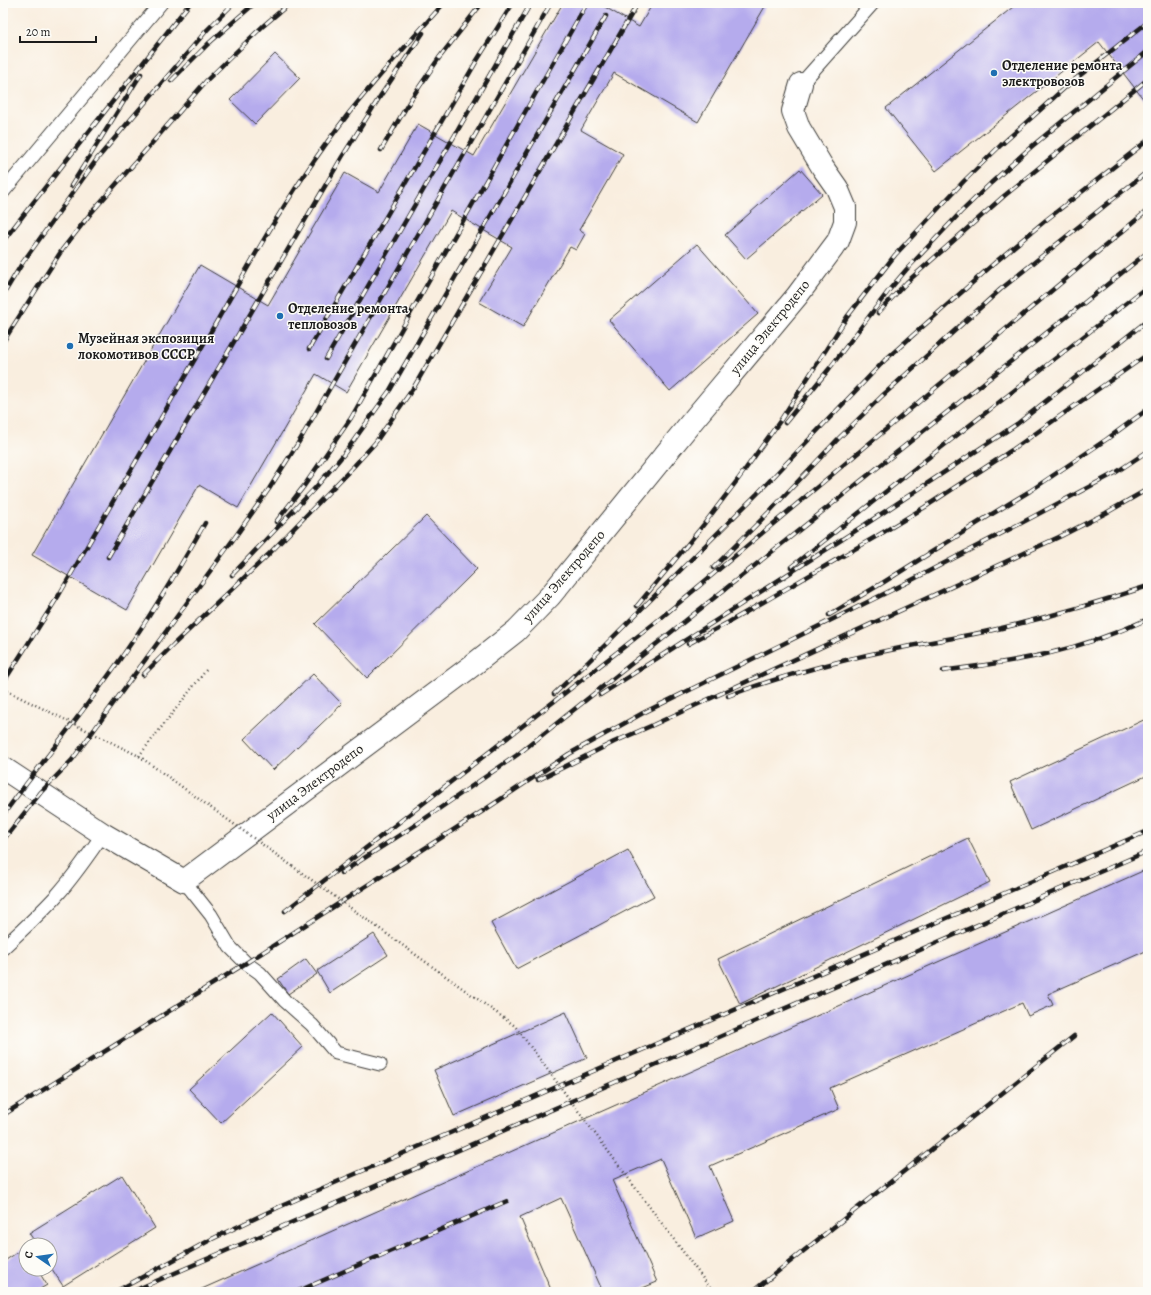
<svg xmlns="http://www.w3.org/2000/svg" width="1151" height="1295" viewBox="0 0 1151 1295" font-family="Alegreya,serif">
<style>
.building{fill:#b5abed}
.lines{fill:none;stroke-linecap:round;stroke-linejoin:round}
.lane-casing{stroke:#3d3c39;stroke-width:15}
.street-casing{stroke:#3d3c39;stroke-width:24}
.path{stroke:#3d3c39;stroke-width:2.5;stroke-dasharray:1 3;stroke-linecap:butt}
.lane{stroke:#fff;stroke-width:13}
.street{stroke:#fff;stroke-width:22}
.rail-casing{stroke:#1c1c1c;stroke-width:4.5}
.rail{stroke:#fdfcf7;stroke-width:3;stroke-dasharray:9;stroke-linecap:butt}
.path-bridge{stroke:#3d3c39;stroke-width:2.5;stroke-dasharray:1 3;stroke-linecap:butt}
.poi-dot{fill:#1f6fb2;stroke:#fdfcf7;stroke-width:1.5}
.labels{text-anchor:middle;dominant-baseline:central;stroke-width:3;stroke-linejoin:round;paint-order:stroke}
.poi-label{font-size:14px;font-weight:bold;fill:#1c1c1c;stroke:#fdfcf7;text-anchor:start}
.street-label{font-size:14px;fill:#1c1c1c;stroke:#fdfcf7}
</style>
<rect width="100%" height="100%" fill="#fdfcf7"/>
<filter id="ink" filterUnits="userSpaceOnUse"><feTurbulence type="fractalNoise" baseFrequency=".025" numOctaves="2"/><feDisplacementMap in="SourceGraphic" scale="8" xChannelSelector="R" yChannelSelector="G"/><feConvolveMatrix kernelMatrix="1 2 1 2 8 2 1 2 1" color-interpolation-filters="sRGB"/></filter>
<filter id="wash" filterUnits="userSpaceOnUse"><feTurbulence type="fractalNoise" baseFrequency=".012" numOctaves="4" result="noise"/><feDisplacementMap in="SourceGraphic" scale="16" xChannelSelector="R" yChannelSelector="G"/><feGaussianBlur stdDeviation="0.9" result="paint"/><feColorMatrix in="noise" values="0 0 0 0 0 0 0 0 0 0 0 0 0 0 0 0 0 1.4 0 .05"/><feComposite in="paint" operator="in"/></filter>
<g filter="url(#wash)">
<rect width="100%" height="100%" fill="#f9eedf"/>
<g id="blocks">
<path class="building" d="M563,3H598L639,27L653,3H767L698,122L614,73L581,130L623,154L579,230L585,234L576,250L570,247L523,327L479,302L512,247L451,211L346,392L316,374L238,508L199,485L127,610L32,555L200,265L268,305L345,173L379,192L418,124L474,156Z
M1018,3H1148V105L1099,42L936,171L886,108Z
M275,54L300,78L255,124L230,100Z
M800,169L822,194L746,259L725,235Z
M697,244L758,314L670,391L609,320Z
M426,516L477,569L367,678L315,624Z
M313,674L342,704L273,770L244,739Z
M1148,718V775L1031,830L1010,782Z
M968,838L990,882L740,1004L718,959Z
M628,850L654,896L516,969L491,923Z
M1145,870L1148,876V950L1048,994L1053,1005L1028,1016L1022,1003L830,1088L839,1109L710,1166L734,1221L696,1238L661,1159L612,1180L657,1282L633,1292H603L561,1198L520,1217L552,1292H195Z
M374,934L388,955L330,993L317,971Z
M306,959L317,974L288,994L278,979Z
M272,1012L303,1047L221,1123L189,1089Z
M566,1012L587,1058L454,1116L434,1070Z
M122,1175L155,1228L63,1286L50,1266V1245H37L29,1233Z
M24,1248L26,1252V1269H37L47,1285L35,1292H3V1262Z"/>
</g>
</g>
<g filter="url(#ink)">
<use href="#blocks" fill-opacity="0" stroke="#3d3c39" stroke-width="1"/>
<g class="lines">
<defs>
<path id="lane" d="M801,84L873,3
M3,192L161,3
M184,881L211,915L230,947L246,963L260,973L285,1001L312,1025L336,1053L380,1064
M3,948C22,930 41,913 58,894C75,875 89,854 103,834"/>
<path id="street" d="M3,768L103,834L184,881L473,665L516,631L550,596L694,419L797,296L838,241L845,222V207L837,188L823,168L799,128L793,111L801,84"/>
</defs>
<use href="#lane" class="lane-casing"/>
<use href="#street" class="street-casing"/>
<path class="path" d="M139,756L207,669"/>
<use href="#lane" class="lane"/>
<use href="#street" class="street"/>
<defs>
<path id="rail" d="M171,81L208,44L255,3
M381,150L411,99L439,58L482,3
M71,186L141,74
M3,241L190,3
M3,295L23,262L97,159L207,30L234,3
M878,313L907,282L1004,196L1148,79
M3,342L36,290L62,250L91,213L207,80L263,26L290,3
M309,349L476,62L513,3
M326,359L531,3
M785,423L829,369L890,289L906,270L961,212L991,183L1031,147L1148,51
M276,522L304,486L351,418L587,3
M108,557L342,157L381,95L423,33
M791,567L938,450L1148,286
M713,568L769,512L838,439L882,396L1001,289L1148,171
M232,575L316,487L344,454L390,390L606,16
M637,606L701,528L739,478L780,421L847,317L895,255L964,181L1001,145L1069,84L1148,22
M829,615L884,582L992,514L1030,491L1107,439L1148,409
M688,644L729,622L877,536L925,507L1012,450L1148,354
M943,671C977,666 1012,662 1046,654C1081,646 1115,634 1148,619
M143,675L174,644L268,555L354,466L375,443L414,387L638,3
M3,683L59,595L263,241C289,197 317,154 349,113C379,75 412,39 444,3
M554,694L587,663L757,494L885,360L998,260L1046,220L1148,140
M600,695L869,522L1017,424L1148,320
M728,696C766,681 810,669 850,659C894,648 940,641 984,632C1039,620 1094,604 1148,586
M538,780L614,742L653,725L1059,537L1106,513L1148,489
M3,815C38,767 76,721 111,672C146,624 176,574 205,523
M3,840L41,792L72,760L235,537L269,489L300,440L551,3
M341,873L417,824L517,755L1148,252
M285,911L656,622L1148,210
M3,1115L246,963L486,809L569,754L643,713L908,582L1010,529L1115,473L1148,451
M115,1292L212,1239L279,1207L1148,831
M131,1292L1148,851
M296,1292L507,1201
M752,1292L1074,1036"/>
</defs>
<use href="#rail" class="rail-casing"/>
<use href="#rail" class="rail"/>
<path class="path-bridge" d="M3,689L139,756L515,1026L713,1292"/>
</g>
</g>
<g class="poi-dot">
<circle cx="994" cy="73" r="4"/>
<circle cx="280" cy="316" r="4"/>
<circle cx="70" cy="346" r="4"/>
</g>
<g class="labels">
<g class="poi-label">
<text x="1002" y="65">Отделение ремонта<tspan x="1002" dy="16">электровозов</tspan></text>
<text x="288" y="308">Отделение ремонта<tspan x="288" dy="16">тепловозов</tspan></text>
<text x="78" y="338">Музейная экспозиция<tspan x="78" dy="16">локомотивов СССР</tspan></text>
</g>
<g class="street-label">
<text transform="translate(770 327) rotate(-51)">улица Электродепо</text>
<text transform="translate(564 576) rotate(-49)">улица Электродепо</text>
<text transform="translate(315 782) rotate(-37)">улица Электродепо</text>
</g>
</g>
<rect width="1151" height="1295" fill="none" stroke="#fdfcf7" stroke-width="16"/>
<g transform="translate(38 1257) rotate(283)"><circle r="19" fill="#fdfcf7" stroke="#a3a29f"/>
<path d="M0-3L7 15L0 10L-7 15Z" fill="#1f6fb2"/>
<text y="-6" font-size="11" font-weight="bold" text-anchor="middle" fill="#1c1c1c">С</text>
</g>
<path d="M20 36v6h76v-6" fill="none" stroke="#1c1c1c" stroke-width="2"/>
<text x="26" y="36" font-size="12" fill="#1c1c1c" stroke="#fdfcf7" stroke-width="3" paint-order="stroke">20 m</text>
</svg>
